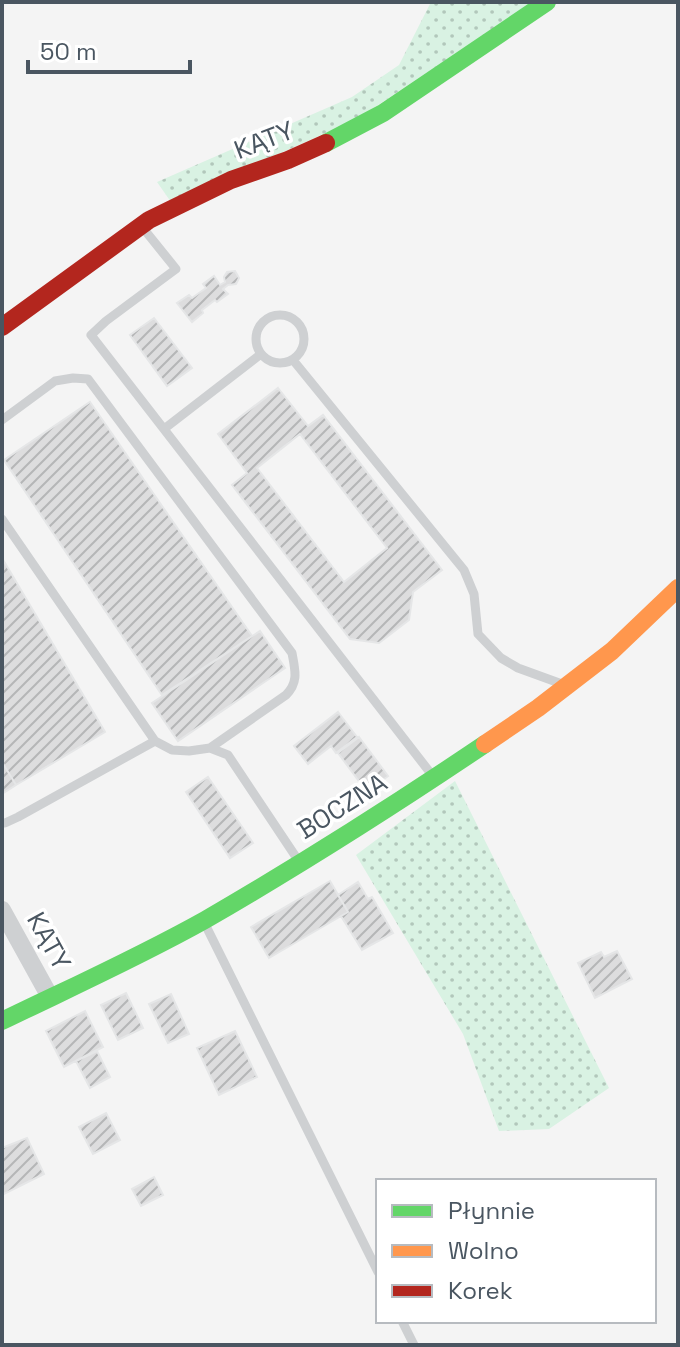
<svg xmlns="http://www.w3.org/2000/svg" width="680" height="1347" viewBox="0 0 680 1347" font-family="'Space Grotesk',sans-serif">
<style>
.grass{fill:url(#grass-dots)}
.building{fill:url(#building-hatch);stroke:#e5e6e7;stroke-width:2;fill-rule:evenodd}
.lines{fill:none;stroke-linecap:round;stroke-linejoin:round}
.lane{stroke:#ced0d2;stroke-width:9}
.street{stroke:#ced0d2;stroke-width:18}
.fast{stroke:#63d668;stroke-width:18}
.slow{stroke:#ff974d;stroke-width:18}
.jam{stroke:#b3261e;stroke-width:18}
.labels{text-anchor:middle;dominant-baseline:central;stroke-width:7;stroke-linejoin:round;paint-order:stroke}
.street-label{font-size:26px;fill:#4a5661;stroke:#fff}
</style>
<defs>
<pattern id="grass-dots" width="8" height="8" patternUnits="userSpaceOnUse" patternTransform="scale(2)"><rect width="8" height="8" fill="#d9f2e3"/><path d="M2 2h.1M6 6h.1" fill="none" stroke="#b2c7bb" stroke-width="1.8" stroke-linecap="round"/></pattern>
<pattern id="building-hatch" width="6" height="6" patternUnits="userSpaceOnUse" patternTransform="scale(2)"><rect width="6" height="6" fill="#ddddde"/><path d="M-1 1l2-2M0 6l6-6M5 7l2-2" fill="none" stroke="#b5b6b7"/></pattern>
</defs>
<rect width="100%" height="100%" fill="#f4f4f4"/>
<path class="grass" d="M431,2H533L357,119L171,202L157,182L352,97L399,65Z
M455,781L609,1088L549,1129L499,1131L463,1034L356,855Z"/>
<path class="building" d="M235,271L239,278L236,284L228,285L223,289L228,294L217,302L215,300L202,310L203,313L192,322L177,303L189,295L192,298L206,288L203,284L214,276L220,285L225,282L224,277L227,272Z
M154,318L192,368L167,386L130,335Z
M278,388L308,426L323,415L442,570L413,592L409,620L379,643L350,639L232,485L247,473L218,434ZM300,434L387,548L344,582L257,468Z
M90,402L252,636L162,695L4,460Z
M2,558L105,732L16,785L2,762Z
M260,631L285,668L178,741L152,703Z
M338,712L357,737L336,753L331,746L308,764L294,746Z
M359,737L388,776L367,792L338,753Z
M2,762L16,785L2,794Z
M208,777L253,843L230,858L186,792Z
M330,881L348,912L269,958L251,927Z
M358,882L368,899L372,897L393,933L362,950L341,916L348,912L338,895Z
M617,951L632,979L595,998L578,963L601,952L604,957Z
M126,993L143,1028L118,1040L101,1005Z
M171,994L189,1034L168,1043L149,1004Z
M85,1011L103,1047L64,1067L46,1031Z
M235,1031L257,1077L219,1095L197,1048Z
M97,1051L110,1077L90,1088L76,1061Z
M106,1113L120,1140L93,1154L79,1127Z
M27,1138L44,1174L2,1195V1148Z
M154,1177L163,1195L141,1206L132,1189Z"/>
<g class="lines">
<path class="lane" d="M143,228L176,269L106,321L91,335L432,775
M256 339a24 24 0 1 1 48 0a24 24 0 1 1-48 0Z
M293,360L464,570L474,594L478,634L501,658L518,668L562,684
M2,420L55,381L73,378L88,379L292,653C295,670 299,682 286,695L210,748
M164,429L261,354
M2,519L155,741L172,750L189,751L210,748L228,755L298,860
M2,823H5L18,817L155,741
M205,924L378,1272
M402,1321L414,1345"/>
<path class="street" d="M2,910L50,997"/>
<path class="fast" d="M326,143L383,113L547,2
M2,1021C70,988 139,957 205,920C300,865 393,806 485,744"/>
<path class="slow" d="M485,744L538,708L612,651L678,588"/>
<path class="jam" d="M2,327L149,220L231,180L288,160L326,143"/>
</g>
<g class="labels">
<g class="street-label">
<text transform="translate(264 140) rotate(-21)">KĄTY</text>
<text transform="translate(342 806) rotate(-32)">BOCZNA</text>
<text transform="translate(49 941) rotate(61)">KĄTY</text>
</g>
</g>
<rect width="680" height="1347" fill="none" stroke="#4a5661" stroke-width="8"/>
<rect x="376" y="1179" width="280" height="144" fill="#ffffff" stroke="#b7bbc0" stroke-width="2"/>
<rect x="392" y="1205" width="40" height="12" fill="#63d668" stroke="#b7bbc0" stroke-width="2"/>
<text x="448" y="1219" font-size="24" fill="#4a5661">Płynnie</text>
<rect x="392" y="1245" width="40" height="12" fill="#ff974d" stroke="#b7bbc0" stroke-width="2"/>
<text x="448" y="1259" font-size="24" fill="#4a5661">Wolno</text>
<rect x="392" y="1285" width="40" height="12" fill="#b3261e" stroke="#b7bbc0" stroke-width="2"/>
<text x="448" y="1299" font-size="24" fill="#4a5661">Korek</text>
<path d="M28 60v12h162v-12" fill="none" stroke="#4a5661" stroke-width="4"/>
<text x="40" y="60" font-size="24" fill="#4a5661" stroke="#ffffff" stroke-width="6" paint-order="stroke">50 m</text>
</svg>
